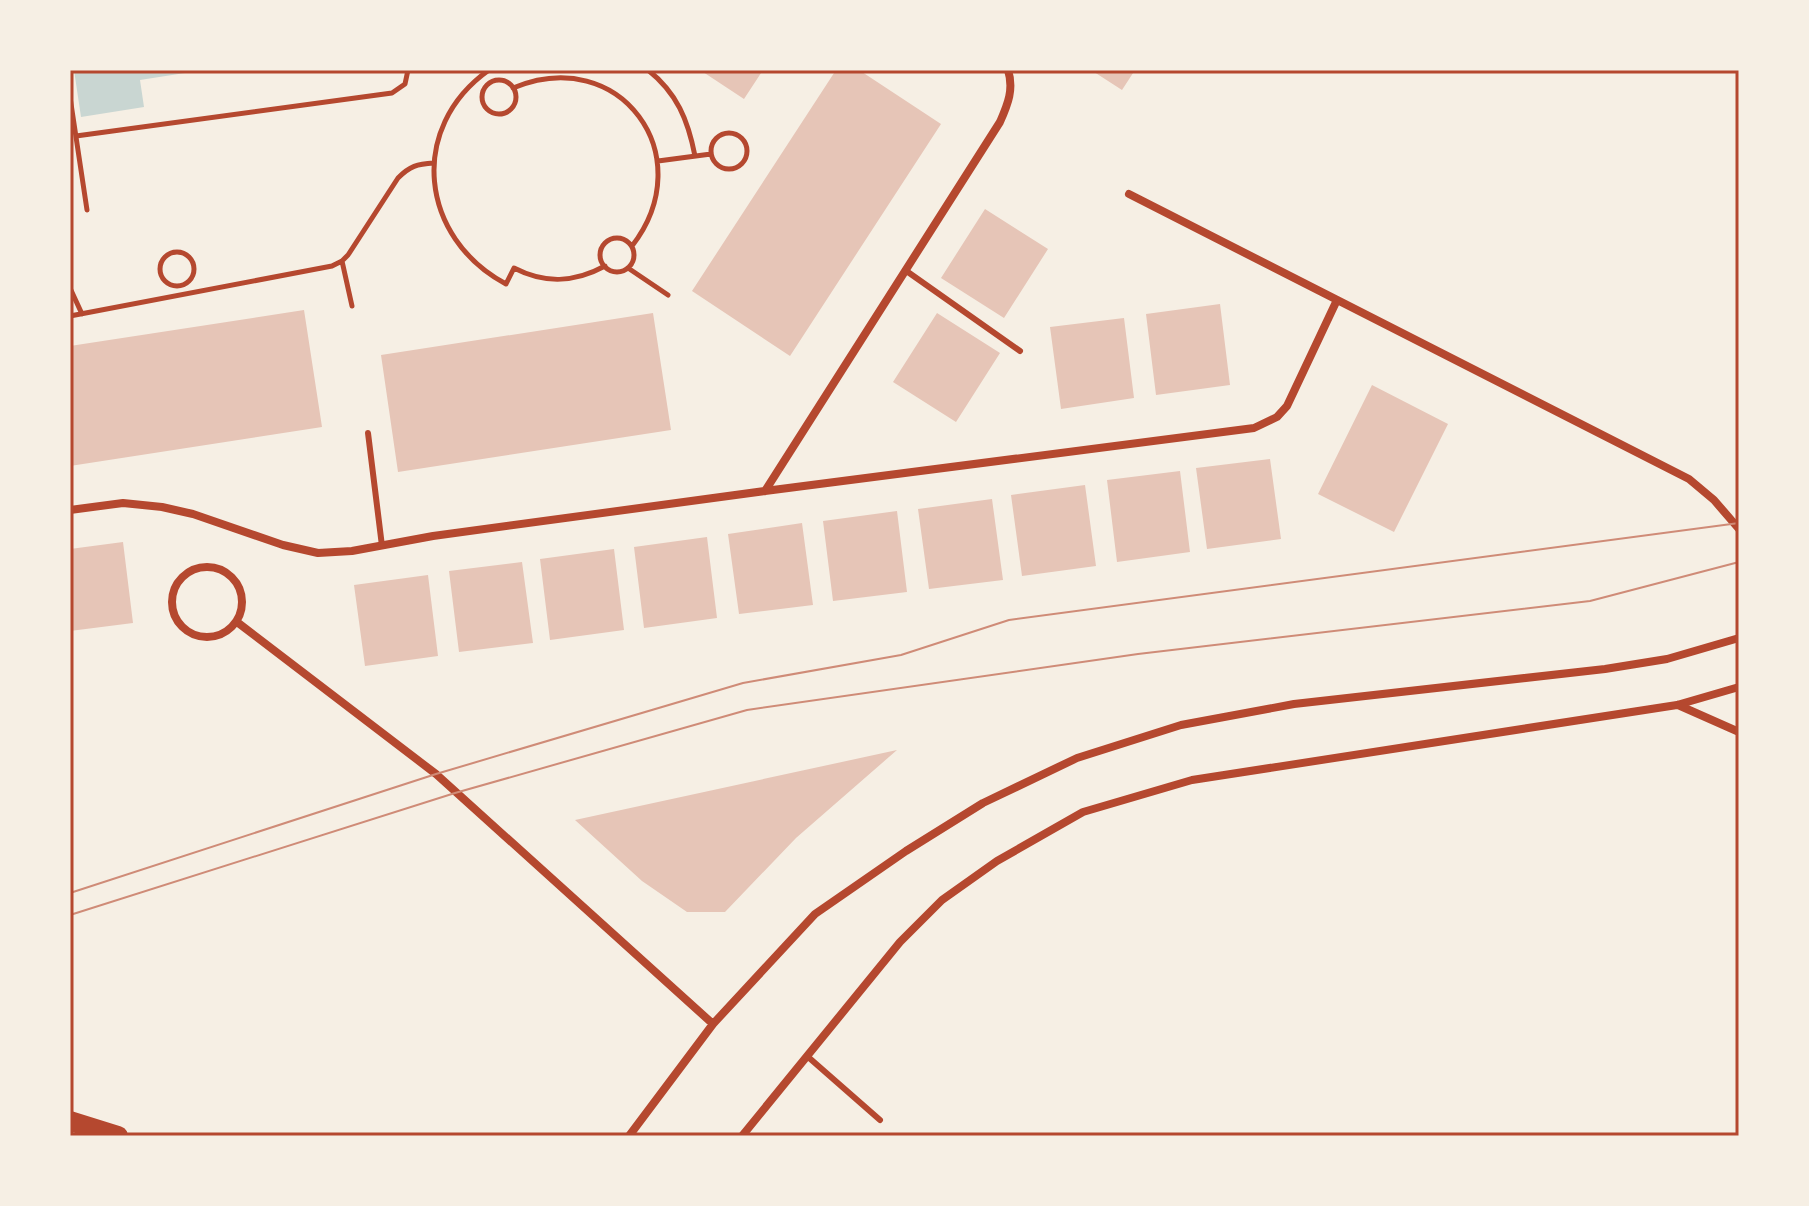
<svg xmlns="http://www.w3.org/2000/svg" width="1809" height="1206" viewBox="0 0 1809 1206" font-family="'Archivo Narrow',sans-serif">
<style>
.water{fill:#c9d6d2}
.building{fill:#e6c5b7}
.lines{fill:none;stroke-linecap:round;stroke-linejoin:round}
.path{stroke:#b5482f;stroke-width:5}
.service{stroke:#b5482f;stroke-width:6}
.minor{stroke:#b5482f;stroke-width:8}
.primary{stroke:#b5482f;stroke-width:20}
.tram{stroke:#cf8b77;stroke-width:2}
.neatline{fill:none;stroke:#b5482f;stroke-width:3}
</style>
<rect width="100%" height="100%" fill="#f6efe4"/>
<path class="water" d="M74,70H204L140,80L144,107L81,117Z"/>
<path class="building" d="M700,70H763L744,99Z
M836,70H859L941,124L790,356L692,291Z
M1091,70H1135L1122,90Z
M985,209L1048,249L1004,318L941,278Z
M1220,304L1230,385L1156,395L1146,314Z
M304,310L322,427L70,466V346Z
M653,313L671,430L398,472L381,355Z
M937,313L1000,353L956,422L893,382Z
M1124,318L1134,398L1061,409L1050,327Z
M1372,385L1448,424L1394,532L1318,494Z
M1270,459L1281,539L1207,549L1196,468Z
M1180,471L1190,552L1117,562L1107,480Z
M1085,485L1096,566L1022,576L1011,495Z
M992,499L1003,580L929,589L918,509Z
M897,511L907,592L833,601L823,521Z
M802,523L813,605L739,614L728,534Z
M707,537L717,618L644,628L634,547Z
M123,542L133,623L70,631V549Z
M614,549L624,630L550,640L540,559Z
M522,562L533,643L459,652L449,571Z
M428,575L438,656L365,666L354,585Z
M897,750L796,838L725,912H687L642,881L575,820Z"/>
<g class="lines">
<path class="path" d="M489,70C407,128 420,238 506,284L514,268C545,284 574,283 605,266
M648,70C677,93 688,120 695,156
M482 97a17 17 0 1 1 34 0a17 17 0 1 1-34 0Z
M513,88C620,43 702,156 632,246
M70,97L87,210
M711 151a18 18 0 1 1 36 0a18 18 0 1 1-36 0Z
M76,136L392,93L405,84L408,70
M658,161L711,154
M600 255a17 17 0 1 1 34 0a17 17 0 1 1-34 0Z
M160 269a17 17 0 1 1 34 0a17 17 0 1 1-34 0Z
M342,261L352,306
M628,268L668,295
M70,288L82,314
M70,316L332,266L342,261L348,255L398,178C410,166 417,164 434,163"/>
<path class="service" d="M905,270L1020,351
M368,433L382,546
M807,1056L880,1120"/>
<path class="minor" d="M1129,194L1689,479L1714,500L1739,529
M765,491L1000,122C1008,104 1014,89 1008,70
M70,510L123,503L162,507L193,514L283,545L318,553L352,551L433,536L765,491L1254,428L1277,417L1287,406L1337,300
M172 602a35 35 0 1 1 70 0a35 35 0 1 1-70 0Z
M237,622L436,774L713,1024
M1678,705L1739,732
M629,1136L713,1024L815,914L906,851L983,803L1077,758L1181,725L1294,704L1605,669L1667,659L1739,638
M742,1136L900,942L942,900L997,861L1083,812L1192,780L1677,705L1739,687"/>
<path class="primary" d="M70,1121L118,1136"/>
<path class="tram" d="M70,893L436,774L743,683L901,655L1009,620L1739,523
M70,915L455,793L747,710L1138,654L1590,601L1739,562"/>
</g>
<rect width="1809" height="1206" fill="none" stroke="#f6efe4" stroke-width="144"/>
<rect x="72" y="72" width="1665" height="1062" class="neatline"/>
</svg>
